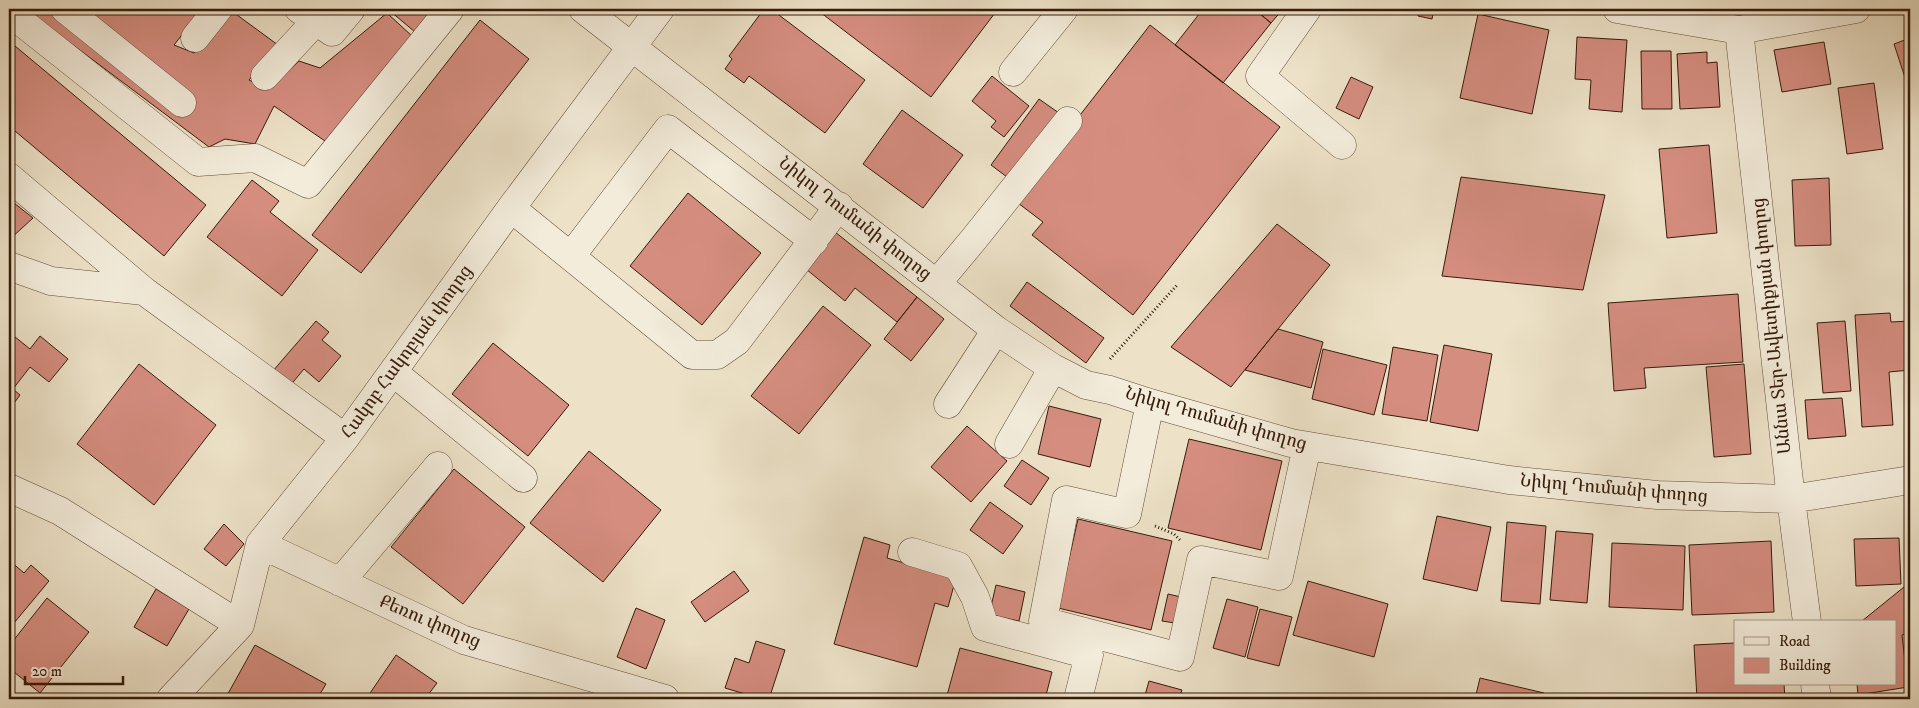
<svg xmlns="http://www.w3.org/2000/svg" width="1919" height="708" viewBox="0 0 1919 708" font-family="'IM FELL DW Pica','Noto Serif Armenian',serif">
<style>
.building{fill:#d58d80;stroke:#361b09}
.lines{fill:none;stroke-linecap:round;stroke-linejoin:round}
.minor-casing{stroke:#644d39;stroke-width:29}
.path{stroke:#361b09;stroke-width:3;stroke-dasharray:1 2.5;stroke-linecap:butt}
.minor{stroke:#f3ecdb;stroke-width:28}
.labels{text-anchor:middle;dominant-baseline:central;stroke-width:4.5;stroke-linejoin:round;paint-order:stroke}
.street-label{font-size:18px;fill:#361b09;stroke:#f3ecdb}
</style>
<rect width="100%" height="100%" fill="#ede2c8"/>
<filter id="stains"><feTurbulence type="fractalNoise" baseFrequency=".004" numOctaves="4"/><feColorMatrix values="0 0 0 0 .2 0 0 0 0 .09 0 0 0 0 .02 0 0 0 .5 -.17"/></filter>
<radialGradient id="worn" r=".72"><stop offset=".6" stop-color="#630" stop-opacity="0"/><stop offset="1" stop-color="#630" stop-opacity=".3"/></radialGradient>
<path class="building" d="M31,9H202L174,45L194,53L233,12L278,45L249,80L268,90L299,61L320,68L387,13L412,36L325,141L274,106L255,144L225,139L209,147L29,12Z
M391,9H434L415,32L390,11Z
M764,9H771L865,80L825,133L749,76L744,83L725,69L732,59L729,56Z
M816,9H998L931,97Z
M1203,9H1254L1271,23L1223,83L1175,45Z
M1254,9H1283L1271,23Z
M1420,9H1434L1432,19L1418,16Z
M1478,14L1549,30L1532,114L1460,98Z
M480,20L529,59L361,273L312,235Z
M1150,25L1280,127L1133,315L1032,235L1043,222L1014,200Z
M1577,37L1627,40L1622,112L1589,109L1591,80L1575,79Z
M1910,38V93L1894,44Z
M9,41L206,205L164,256L9,126Z
M1824,42L1831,84L1782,92L1774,50Z
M1641,51H1671L1672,109H1642Z
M1707,52V63L1717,62L1720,107L1680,109L1677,54Z
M992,76L1029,106L1004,137L991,127L996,121L972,101Z
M1351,77L1373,87L1359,119L1336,108Z
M1874,83L1883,149L1847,154L1838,88Z
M1039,99L1059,113L1011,180L991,165Z
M902,110L963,155L923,208L863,164Z
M1709,145L1717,233L1667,238L1659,149Z
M1461,177L1605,195L1583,290L1442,276Z
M1829,178L1831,245L1795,246L1792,180Z
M252,180L279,201L270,212L318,250L282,296L207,237Z
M688,193L761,253L702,325L630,266Z
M9,199L33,218L10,239L9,238Z
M1277,224L1330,265L1231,387L1171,347Z
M835,232L917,297L897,322L855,288L845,301L806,269Z
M1027,282L1104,338L1086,363L1010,306Z
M1738,294L1743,362L1644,368L1646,388L1614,391L1608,303Z
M917,297L944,319L911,361L884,339Z
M823,306L871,345L799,434L751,396Z
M1890,313L1891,322L1910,321V370L1889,372L1893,425L1862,427L1855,315Z
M316,321L329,332L322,340L341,356L319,382L304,369L289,387L272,372Z
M1845,321L1851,391L1823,393L1817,323Z
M1278,329L1323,342L1311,388L1245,370Z
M9,332L30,349L40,336L68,359L49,382L30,367L13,389L20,395L9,410Z
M493,343L569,405L528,456L452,394Z
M1444,345L1492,354L1478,431L1430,422Z
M1393,347L1438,355L1427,421L1382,414Z
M1323,349L1387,365L1374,415L1312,399Z
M139,364L216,425L154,505L77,444Z
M1744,364L1751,454L1714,457L1706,367Z
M1842,398L1846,436L1808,439L1805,400Z
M1049,406L1101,419L1090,467L1038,454Z
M967,426L1007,461L971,502L931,467Z
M1189,439L1282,461L1261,550L1168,528Z
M589,451L661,510L603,582L530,523Z
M1022,460L1049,478L1031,505L1004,486Z
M454,469L525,527L463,604L391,547Z
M990,502L1023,526L1003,554L970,530Z
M1437,516L1491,527L1477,591L1423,579Z
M1078,519L1172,541L1151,630L1058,608Z
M1507,522L1546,526L1540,604L1501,601Z
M224,524L244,544L226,566L204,549Z
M1556,531L1593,534L1587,603L1550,600Z
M864,537L890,545L887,558L956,578L948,607L935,603L917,667L834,644Z
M1899,538L1901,584L1856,586L1854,539Z
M1771,541L1774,612L1692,615L1689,545Z
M1612,543L1685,546L1683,610L1609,607Z
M9,560L24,573L31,565L49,581L9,629Z
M734,571L749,591L705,622L691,602Z
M1308,581L1388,604L1374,657L1293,635Z
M996,585L1025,592L1019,621L989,615Z
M1904,587H1910V632L1902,635L1908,687L1858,695L1857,684H1895V622L1862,621Z
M156,589L189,609L167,646L134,627Z
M1168,594L1181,597L1175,623L1162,621Z
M47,598L89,632L40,693L9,668V646Z
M1227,599L1258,607L1245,657L1213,648Z
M636,608L665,620L646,669L617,657Z
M1260,609L1292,617L1279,666L1247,658Z
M756,641L785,650L769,699H762L725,688L735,658L749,663Z
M1735,643V684H1784L1785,699H1697L1694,645Z
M255,645L326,684L317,699H225Z
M960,648L1052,672L1045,699H946Z
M396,655L437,683L425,699H366Z
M1480,678L1544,693L1542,699H1475Z
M1149,681L1182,690L1179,699H1144Z
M1910,694V699H1869Z"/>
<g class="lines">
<defs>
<path id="minor" d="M65,9L182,103
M299,9L332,32L351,9
M583,9L996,330L1053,368L1086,385L1110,390L1150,403L1291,443L1509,480L1657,495L1791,499L1910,480
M1307,9L1260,76L1342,145
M1617,9L1739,30L1856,9
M9,12L198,162L255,158L308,184L450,9
M1739,30L1791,499L1807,622
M195,38L218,9
M1013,72L1064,9
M265,76L316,21
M9,177L144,291
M511,208L692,355H717L737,341L839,206
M571,256L668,129L814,241
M9,266L51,281L144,291L345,438
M938,282L974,239L1068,121
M393,372L523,478
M1150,403L1127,514L1066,500L1043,621L1180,657L1201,560L1279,576L1307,446
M948,404L996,330
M1009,444L1053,368
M9,488L60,511L240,625
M260,544L464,640L665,699
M912,552L958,566L975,597L985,627L1089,655L1078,699
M340,582L438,466
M1815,684L1817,699
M171,699L240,625L260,544L345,438L511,208L660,9"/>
</defs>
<use href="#minor" class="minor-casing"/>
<path class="path" d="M1110,359L1178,284
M1155,526L1174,534L1180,540"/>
<use href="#minor" class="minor"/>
</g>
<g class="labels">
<g class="street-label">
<text transform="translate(855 219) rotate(38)">Նիկոլ Դումանի փողոց</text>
<text transform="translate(1772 326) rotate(-96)">Աննա Տեր-Ավետիքյան փողոց</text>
<text transform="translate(407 352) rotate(-54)">Հակոբ Հակոբյան փողոց</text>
<text transform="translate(1216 419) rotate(16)">Նիկոլ Դումանի փողոց</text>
<text transform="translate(1614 489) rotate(5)">Նիկոլ Դումանի փողոց</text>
<text transform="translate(430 622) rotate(23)">Քեռու փողոց</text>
</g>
</g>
<rect width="1919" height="708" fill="none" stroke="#ede2c8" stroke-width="30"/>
<rect x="10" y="10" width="1899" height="688" fill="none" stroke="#361b09" stroke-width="2.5"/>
<rect x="15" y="15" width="1889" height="678" fill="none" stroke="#361b09"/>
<rect x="1734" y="620" width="162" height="65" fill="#f3ecdb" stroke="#a79887"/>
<rect x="1744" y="637" width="25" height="8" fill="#f3ecdb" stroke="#a79887"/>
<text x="1779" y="646" font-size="15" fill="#361b09">Road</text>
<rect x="1744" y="658" width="25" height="15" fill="#d58d80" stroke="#a79887"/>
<text x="1779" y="670" font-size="15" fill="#361b09">Building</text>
<path d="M25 676v8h98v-8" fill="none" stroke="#361b09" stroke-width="2.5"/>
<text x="32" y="676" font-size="15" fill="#361b09" stroke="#f3ecdb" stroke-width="4" paint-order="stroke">20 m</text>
<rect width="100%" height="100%" filter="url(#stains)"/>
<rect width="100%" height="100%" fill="url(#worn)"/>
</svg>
